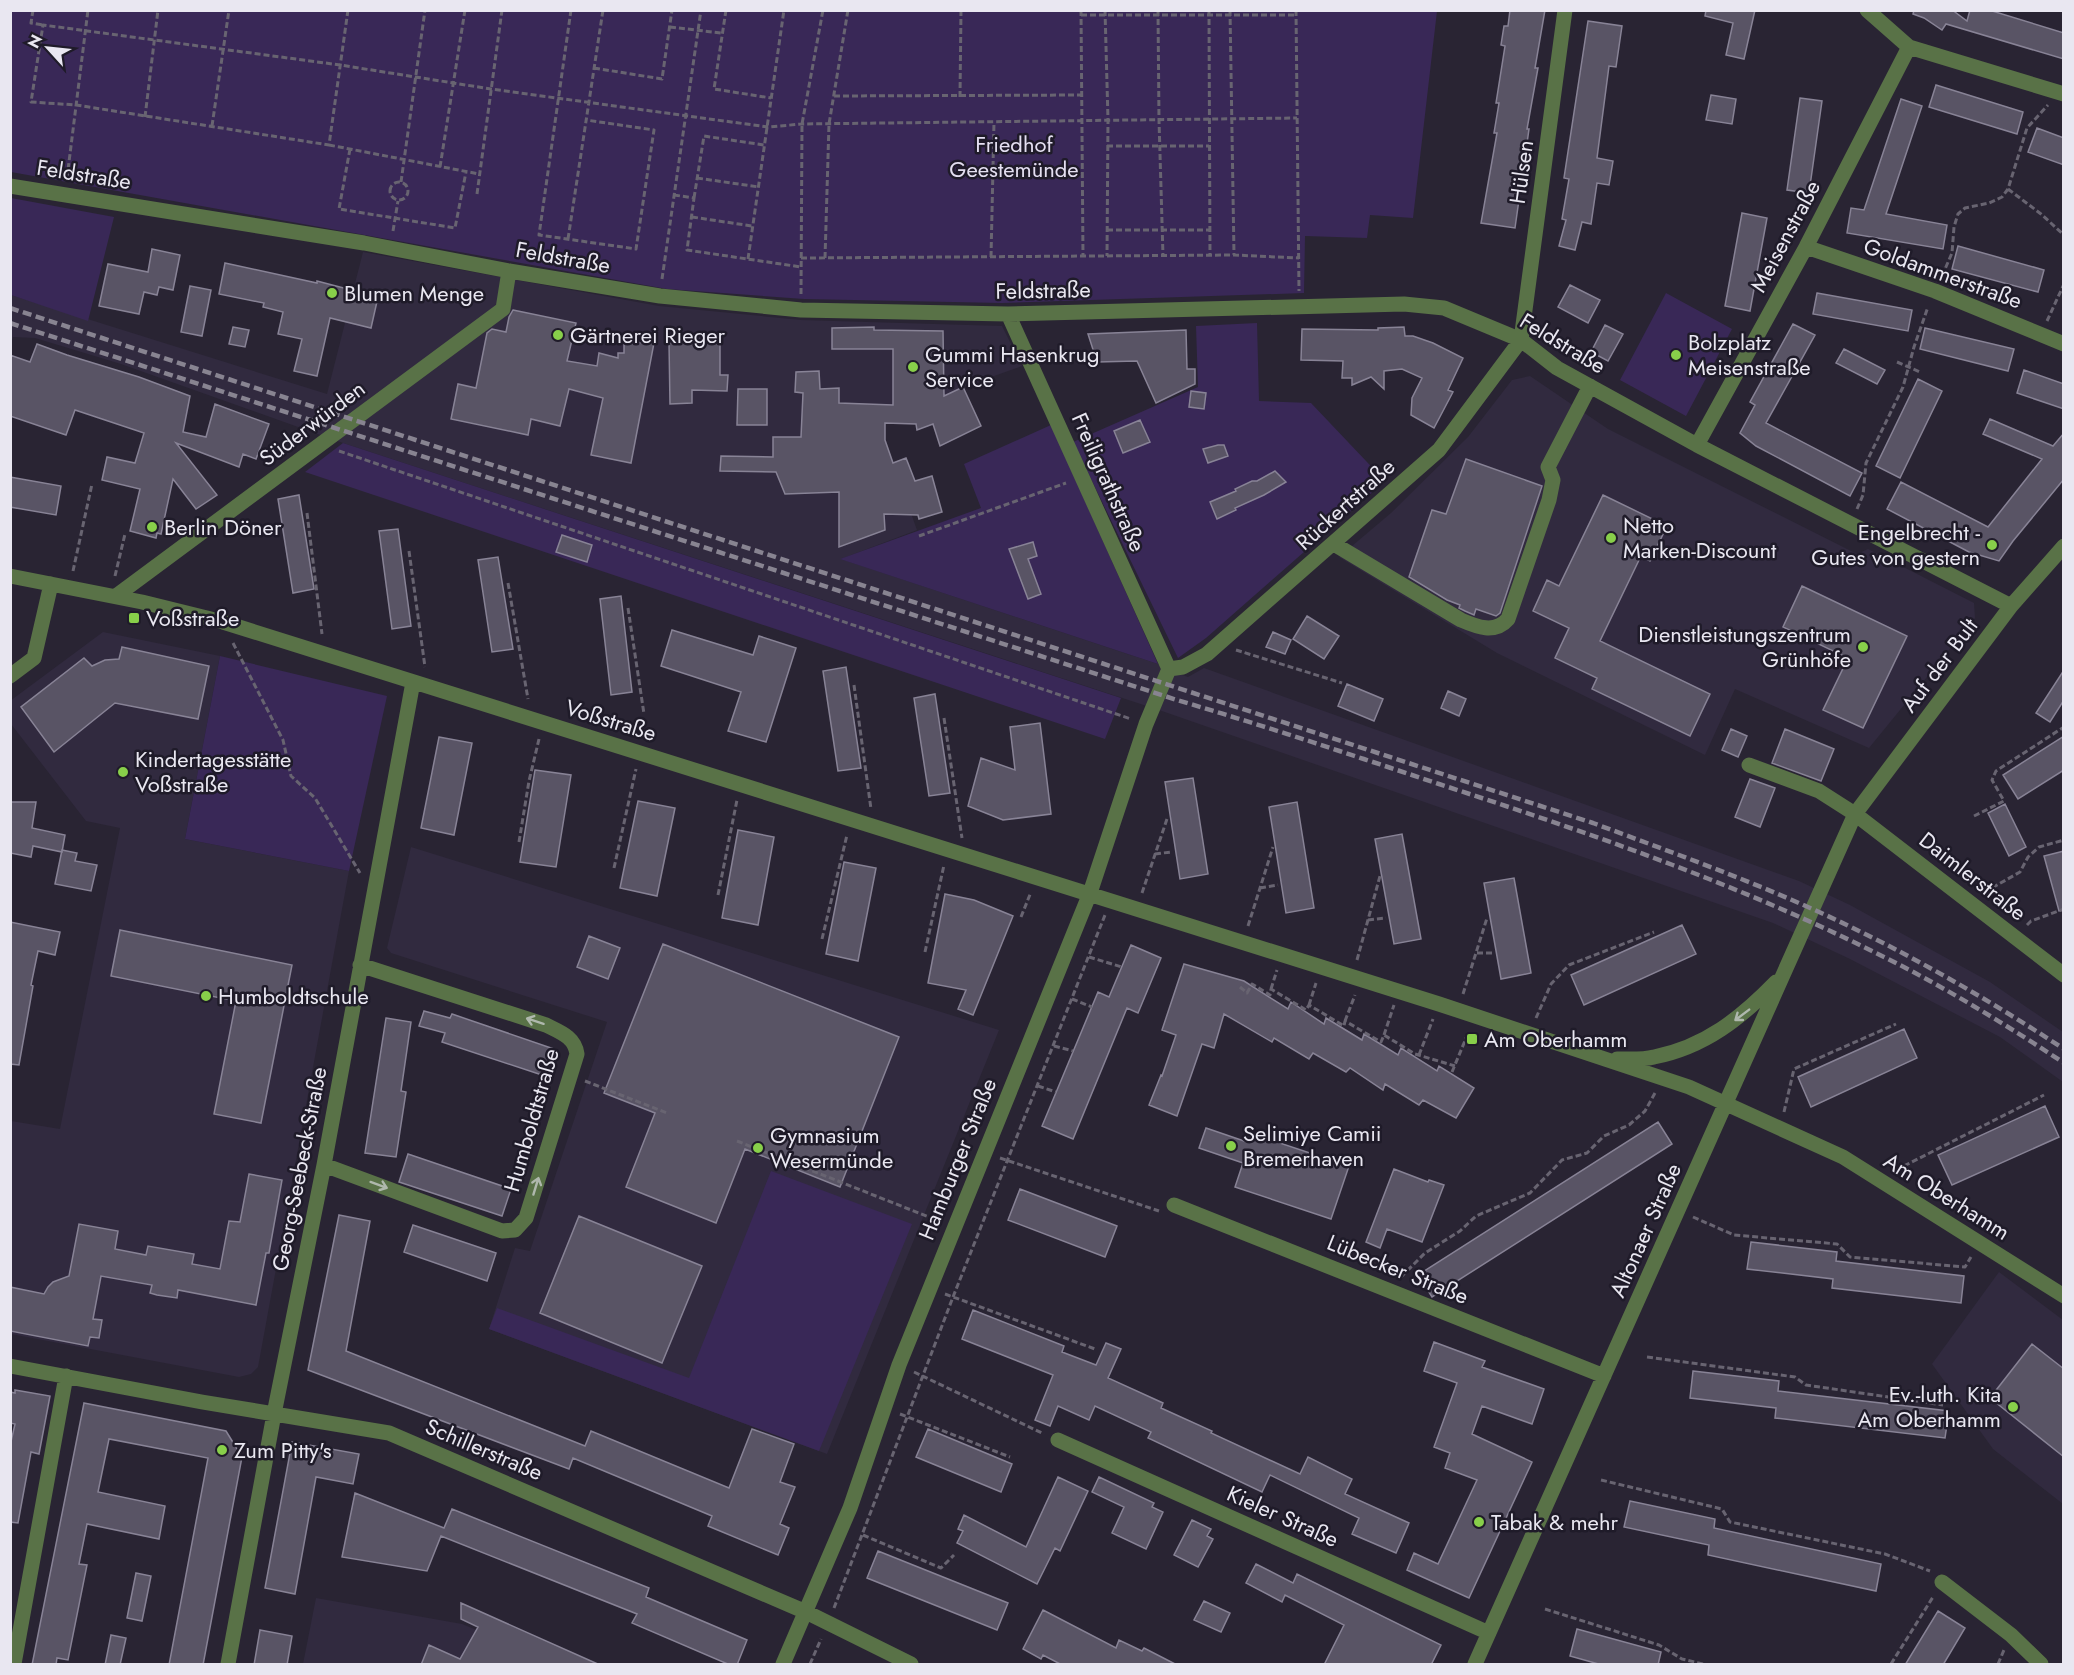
<svg xmlns="http://www.w3.org/2000/svg" width="2074" height="1675" viewBox="0 0 2074 1675" font-family="Jost,sans-serif">
<style>
.built{fill:#312a3f}
.green{fill:#392857}
.building{fill:#595465;stroke:#888396;stroke-width:1.5}
.lines{fill:none;stroke-linecap:round;stroke-linejoin:round}
.path{stroke:#686471;stroke-width:3;stroke-dasharray:6 3;stroke-linecap:butt}
.minor{stroke:#597247;stroke-width:15}
.rail{stroke:#888491;stroke-width:4.5;stroke-dasharray:9 4.5;stroke-linecap:butt}
.oneway{stroke:#afb8ad}
.poi-dot{fill:#88cf4a;stroke:#1f1b29;stroke-width:2}
.labels{text-anchor:middle;dominant-baseline:central;stroke-width:5;stroke-linejoin:round;paint-order:stroke}
.park-label{font-size:22px;fill:#e4dff1;stroke:#1f1b29}
.street-label{font-size:22px;fill:#e9e7f1;stroke:#1f1b29}
.poi-label{font-size:22px;fill:#e9e7f1;stroke:#1f1b29;text-anchor:start}
</style>
<rect width="100%" height="100%" fill="#292433"/>
<path class="built" d="M363,252L659,306L801,320L1002,326L1022,366L963,387L926,404V427L917,430L916,424L885,423V452H889L917,530L841,559L1158,664L1170,671L1188,677L1204,668L1799,881L1850,905L1990,982L2063,1032V1082L2000,1037L1850,959L1773,923L1159,710L343,443L121,364L35,338L13,337L11,345V295L327,394Z
M1530,376L1608,429L1857,554L1868,549L1974,603L1975,618L1869,748L1735,689L1705,755L1497,653L1339,557L1391,513L1468,437L1512,380Z
M103,632L220,656L185,839L349,871L258,1367L251,1374L239,1377L11,1334V1121L60,1129L120,828L86,821L11,724L10,701Z
M411,847L999,1030L827,1454L489,1329L515,1248L530,1251L607,1022L391,953L387,948Z
M1999,1272L2063,1320V1504L1993,1449L1932,1364Z
M316,1598L462,1624L559,1664H303Z"/>
<path class="green" d="M10,11H1437L1413,218L1370,215L1367,238L1305,236L1304,293L1002,303L804,299L667,289L11,172Z
M11,198L114,217L88,321L11,295Z
M1666,293L1732,329L1686,416L1620,380Z
M1257,323L1259,401L1311,403L1385,481L1206,638L1178,658L1073,442L1198,387L1196,326Z
M1051,425L1158,664L840,559L981,508L964,464Z
M343,443L1121,698L1105,739L305,472Z
M220,656L387,696L349,871L185,839Z
M771,1171L912,1224L819,1451L489,1329L497,1308L689,1378Z"/>
<path class="building" d="M1510,10H1545L1535,68H1538L1527,129H1529L1515,228L1481,223L1497,133H1494L1499,103H1496L1505,46L1501,45L1504,26H1508Z
M1706,10H1755L1744,59L1726,55L1733,23L1705,16Z
M1914,10H1956L1955,12L1967,21L1970,10H1989L2064,33V59L1946,24L1942,30L1924,18L1913,14Z
M1588,21L1622,26L1616,67L1609,66L1597,158L1613,161L1609,185L1597,183L1591,224L1582,222L1575,250L1559,246L1566,220L1562,219L1569,179L1564,178Z
M1936,85L2023,112L2017,134L1929,107Z
M1711,95L1736,99L1732,124L1706,120Z
M1800,98L1822,101L1809,193L1787,190Z
M1901,99L1922,106L1886,214L1947,225L1943,249L1847,233L1851,208L1864,210Z
M2037,128L2064,138V165L2028,152Z
M1742,213L1767,218L1750,311L1725,306Z
M1958,246L2044,270L2038,292L1952,269Z
M152,249L180,255L173,290L159,287L157,295L144,292L139,314L99,306L108,264L148,272Z
M225,263L317,283V281L378,297L371,328L330,318L317,376L294,371L302,339L278,334L283,312L263,307L264,303L219,294Z
M1570,285L1600,300L1588,323L1558,307Z
M190,286L211,290L202,336L181,332Z
M1817,293L1912,310L1908,331L1813,314Z
M513,310L576,323L567,361L597,366L599,353L618,358V353H624V342L654,343L631,463L591,455L603,398L569,389L560,426L531,419L528,435L451,419L458,384L476,388L487,333L492,329L506,332L509,317Z
M1793,324L1815,335L1766,423L1862,473L1850,496L1756,446L1740,433L1755,405L1750,402Z
M1605,325L1623,334L1608,361L1591,352Z
M233,327L249,330L245,347L229,344Z
M874,327V330L943,331L944,396L963,387L981,426L940,446L933,424L917,430L916,424L885,423V440L893,463L906,458L915,481L932,476L942,512L919,519L918,515L884,514L885,530L839,547V492L785,494L776,472L720,471L721,456L773,457V437H801L803,393L795,392L796,372L819,371L820,389L839,388V403L893,405V349H832V328Z
M1404,327L1405,336H1413L1433,343L1463,358L1448,390L1453,392L1434,428L1411,415L1412,398L1422,378L1402,369L1384,371V389L1371,377L1352,385V378H1342L1343,361L1301,360L1302,329L1378,330V328Z
M1925,328L2014,349L2008,371L1920,349Z
M1186,330L1187,369H1195V384L1156,403L1137,361L1097,362L1088,334Z
M720,339V375H728L727,391L692,390V403L670,404L669,343L680,342L681,340Z
M37,344L67,355L139,377L190,396L183,432L206,437L215,404L269,424L256,459L243,454L239,467L176,443L217,495L196,509L173,479L161,534L157,533L156,538L130,531L140,489L102,480L107,457L135,463L144,433L75,410L66,435L10,416V355L30,362Z
M1844,349L1885,370L1877,384L1836,363Z
M2024,370L2064,384V409L2017,393Z
M1918,379L1942,391L1900,478L1876,466Z
M738,389H767V425H737Z
M1191,391L1206,393L1204,409L1189,407Z
M1990,419L2053,446L2064,433V479L2013,541L1999,561L1969,552L1887,509L1901,482L1988,527L2042,459L1983,434Z
M1140,420L1150,442L1123,453L1114,431Z
M1218,445H1224L1228,456L1208,463L1203,449Z
M1466,459L1542,486L1500,613L1496,616L1476,609L1474,615L1465,611L1459,608L1460,605L1447,600L1409,577L1432,510L1446,514Z
M1275,471L1286,482L1264,495L1235,508L1236,510L1217,519L1210,502L1236,491L1235,489L1252,481H1257Z
M10,477L61,486L56,515L10,507Z
M299,495L314,589L293,593L278,499Z
M1603,495L1667,526L1650,561L1641,556L1600,641L1710,694L1690,736L1592,689L1597,678L1555,658L1569,628L1533,611L1547,580L1559,586Z
M398,529L411,626L392,629L379,531Z
M562,535L592,545L587,562L556,552Z
M1033,542L1037,556L1028,559L1041,594L1028,599L1009,549Z
M498,557L513,649L492,652L478,560Z
M1802,586L1907,636L1863,728L1823,710L1848,658L1783,627Z
M621,596L632,692L611,695L600,599Z
M1307,616L1339,636L1324,659L1293,639Z
M672,630L753,655L759,636L796,648L766,742L728,731L741,692L661,666Z
M1273,632L1291,640L1285,654L1266,647Z
M122,647L209,666L198,719L115,703L54,752L21,707L84,658L92,666L105,660L119,659Z
M846,667L861,768L838,771L823,671Z
M2064,670V700L2050,722L2036,713Z
M1347,684L1383,699L1374,721L1338,706Z
M1448,691L1466,699L1459,716L1441,708Z
M935,694L950,793L929,796L914,698Z
M1040,723L1051,814L1003,820L968,806L981,758L1015,770L1010,727Z
M1731,729L1747,736L1738,757L1722,750Z
M1785,729L1834,749L1821,781L1772,763Z
M2064,736V770L2018,799L2003,775Z
M439,737L472,743L454,835L421,828Z
M535,770L571,775L556,867L520,862Z
M1193,778L1208,874L1180,879L1165,782Z
M1750,779L1775,788L1760,827L1735,817Z
M638,801L675,808L657,896L620,888Z
M10,802H36L32,828L65,835L62,852L33,846L31,857L10,853Z
M1297,802L1314,908L1286,913L1269,807Z
M2005,804L2026,847L2009,856L1988,813Z
M738,830L774,837L758,925L722,918Z
M1402,834L1421,939L1394,944L1375,839Z
M62,850L77,853L75,861L97,865L91,891L55,884Z
M2064,851V910L2059,911L2044,856Z
M844,862L876,868L858,961L826,954Z
M1514,878L1531,973L1501,979L1484,883Z
M945,894L974,900L1013,916L973,1015L958,1009L966,990L928,983Z
M10,922L60,932L55,955L38,951L31,985L33,986L19,1065L10,1064Z
M1682,925L1696,954L1584,1005L1571,975Z
M120,930L292,965L261,1123L214,1114L236,1001L111,976Z
M589,936L620,948L608,979L577,967Z
M663,944L899,1037L840,1187L745,1149L716,1223L626,1187L655,1113L604,1093Z
M1131,945L1161,958L1138,1013L1127,1008L1073,1139L1042,1126L1098,992L1109,997Z
M1184,964L1244,981L1288,1009L1291,1002L1324,1024L1326,1018L1362,1040L1364,1034L1398,1055L1401,1048L1437,1071L1439,1066L1474,1088L1456,1118L1423,1100L1419,1105L1385,1084L1383,1090L1350,1068L1346,1072L1313,1053L1309,1059L1274,1038L1272,1042L1224,1014L1214,1048L1202,1044L1177,1116L1149,1105L1161,1075L1162,1076L1176,1035L1162,1030Z
M424,1011L450,1018L452,1014L554,1049L545,1076L442,1042L445,1033L419,1026Z
M386,1018L411,1022L401,1091L406,1092L396,1157L365,1153Z
M1904,1029L1917,1058L1811,1107L1798,1077Z
M2045,1106L2059,1137L1952,1185L1938,1155Z
M1658,1122L1672,1144L1432,1297L1418,1275Z
M1206,1128L1247,1142L1250,1133L1349,1166L1331,1219L1235,1187L1243,1163L1199,1148Z
M408,1154L511,1189L502,1216L399,1182Z
M1394,1169L1428,1182L1429,1180L1444,1185L1422,1242L1387,1229L1380,1248L1366,1242Z
M249,1174L282,1180L269,1253H266L256,1305L178,1290L177,1298L157,1295L150,1293L152,1285L101,1276L93,1319L102,1320L99,1338L90,1337L88,1346L10,1331V1287L44,1294L48,1287L53,1282L69,1276L79,1224L118,1231L115,1249L146,1255L148,1246L194,1254L192,1264L220,1269L229,1221L240,1222Z
M1020,1189L1117,1226L1105,1257L1008,1220Z
M339,1215L370,1221L346,1351L585,1446L591,1431L729,1488L752,1429L794,1444L780,1482L795,1487L780,1524L789,1528L778,1555L708,1526L712,1516L573,1458L569,1469L308,1370Z
M579,1216L702,1266L662,1363L540,1313Z
M413,1225L496,1253L487,1281L404,1252Z
M1751,1242L1837,1252L1836,1261L1964,1276L1961,1303L1832,1288L1833,1279L1747,1269Z
M973,1310L1064,1346L1062,1352L1096,1365L1106,1343L1121,1349L1108,1378L1163,1403L1161,1408L1212,1431L1211,1433L1300,1474L1308,1457L1352,1479L1345,1494L1409,1523L1396,1553L1352,1534L1359,1518L1270,1475L1262,1492L1148,1438L1151,1432L1095,1406L1089,1420L1058,1406L1050,1426L1035,1420L1053,1375L962,1339Z
M1434,1342L1485,1361L1482,1367L1544,1389L1532,1424L1482,1406L1472,1434L1532,1462L1469,1598L1407,1570L1414,1553L1438,1564L1477,1480L1445,1468L1450,1453L1434,1447L1457,1383L1424,1371Z
M2032,1344L2064,1369V1457L1990,1398Z
M1693,1371L1779,1381L1778,1391L1949,1411L1945,1438L1775,1418L1776,1408L1690,1398Z
M15,1390L50,1396L39,1454L31,1452L18,1523L10,1522V1446L15,1424L10,1423V1392L15,1393Z
M84,1403L226,1431L242,1457L203,1665H169L208,1458L109,1439L98,1492L165,1506L159,1539L87,1524L79,1564L87,1565L68,1660L57,1658L56,1665H32Z
M928,1429L1012,1464L1001,1492L916,1457Z
M292,1442L359,1454L353,1484L316,1477L295,1594L265,1588Z
M1058,1477L1088,1491L1060,1551L1055,1548L1037,1584L957,1543L963,1531L958,1529L964,1515L1026,1547Z
M1099,1477L1154,1503L1152,1507L1163,1512L1146,1549L1112,1533L1124,1507L1092,1492Z
M355,1493L444,1528L452,1509L649,1588L646,1597L747,1640L737,1665H730L632,1623L637,1614L441,1536L427,1571L342,1557Z
M1630,1501L1715,1519L1714,1528L1881,1564L1876,1591L1708,1555L1709,1545L1624,1527Z
M1192,1520L1211,1529L1207,1536L1213,1539L1198,1567L1174,1555Z
M878,1551L1008,1603L997,1630L867,1578Z
M1256,1564L1293,1583L1297,1574L1441,1645L1431,1665H1324L1344,1625L1285,1595L1282,1602L1246,1583Z
M136,1573L151,1576L142,1621L127,1618Z
M1204,1601L1230,1613L1221,1632L1194,1620Z
M461,1603L600,1665H421L429,1645L460,1659L478,1627L461,1619Z
M1043,1610L1116,1648L1119,1640L1142,1651L1144,1648L1177,1665H1062L1043,1655L1041,1659L1023,1649Z
M1938,1611L1965,1628L1943,1665H1905Z
M1577,1629L1661,1652L1658,1665H1602L1570,1656Z
M260,1630L292,1636L287,1665H254Z
M111,1635L126,1638L120,1665H105Z"/>
<g class="lines">
<path class="path" d="M33,10L31,23L43,25
M348,10L329,145L76,105L31,102L43,25L340,65L491,89L768,127L802,124L1297,118
M571,10L539,235L636,249L654,130L586,120
M726,10L714,89L771,98
M1081,10L1083,256
M1105,10L1108,120L1107,256
M1158,10L1159,120L1163,256
M1209,10L1210,256
M1230,10L1234,255
M1296,10L1299,291
M1081,15H1296
M670,27L721,33
M594,68L662,79L672,10
M834,96L1082,95
M960,97L961,10
M145,117L158,10
M212,126L229,10
M329,145L479,174
M1107,146H1209
M350,149L339,209L455,228L466,172
M440,167L465,10
M67,178L88,10
M697,178L759,187
M390 191a9 9 0 1 1 18 0a9 9 0 1 1-18 0Z
M401,182L425,10
M2008,189L2041,214L2064,235
M477,194L502,10
M674,195L694,198L687,250L801,267
M694,198L704,136L764,145
M692,217L752,226
M1107,230H1210
M393,231L398,201
M568,239L603,10
M991,257L994,122
M801,258L1234,255L1299,258
M825,258L829,124L848,10
M748,259L784,10
M1942,276L1952,253L1954,227L1958,214L1965,208L1989,203L2002,197L2008,189L2027,128L2048,105
M662,279L701,10
M801,294L802,124L823,10
M2047,321L2064,284
M1897,362L1920,372
M339,451L1131,719
M1857,509L1863,495L1866,463L1903,387L1914,347L1928,307
M307,513L322,634
M919,536L1066,483
M409,551L425,667
M73,571L92,484
M115,576L125,534
M508,583L528,699
M628,608L644,714
M233,643L283,740L291,776L315,798L360,873
M1236,650L1342,683
M854,685L871,809
M944,718L962,838
M1974,816L2004,801L1992,780L1996,771L2064,727
M519,842L529,781L539,739
M1155,854L1171,852
M614,868L636,769
M1260,888L1278,885
M1142,893L1167,819
M1986,894L1990,889L2020,872L2028,857L2039,847L2064,840
M718,895L737,800
M1021,917L1031,892
M1368,920L1386,918
M2027,925L2031,921L2064,909
M1248,926L1273,847
M822,939L847,835
M925,952L944,865
M1477,953H1492
M1089,957L1122,967
M1357,960L1380,876
M1240,987L1247,993L1252,984L1270,995L1271,989L1306,1010L1309,1005L1344,1026L1345,1021L1381,1042L1384,1035L1415,1054L1455,1066
M1271,989L1277,970
M1463,994L1487,918
M1072,999L1092,1007
M1309,1005L1316,983
M1536,1018L1551,984L1569,965L1654,932
M1345,1021L1355,995
M1384,1035L1394,1005
M1054,1046L1073,1051
M1419,1055L1433,1019
M1452,1072L1469,1031
M585,1081L667,1113
M1038,1086L1056,1092
M1784,1112L1794,1069L1896,1024
M737,1141L939,1221
M1000,1158L1159,1211
M1896,1170L2044,1095
M1693,1217L1734,1235L1837,1244L1850,1257L1965,1267L1971,1257
M1401,1277L1425,1253L1460,1231L1476,1216L1530,1193L1562,1160L1587,1153L1604,1136L1629,1125L1645,1111L1655,1093
M945,1294L1095,1349
M1647,1357L1795,1377L1806,1385L1943,1405
M914,1372L1044,1434
M900,1414L1010,1457
M1601,1480L1722,1509L1730,1522L1885,1554L1930,1571
M863,1535L941,1568L954,1555
M834,1608L953,1297L1105,915
M1545,1609L1659,1645L1682,1659L1703,1664
M810,1664L821,1639
M1891,1664L1933,1597
M1998,1664L2004,1650"/>
<path class="minor" d="M1867,10L1909,47L2064,94
M10,186L364,243L509,271L660,296L801,310L1008,314L1404,304L1444,308L1521,340L1557,368L1697,445L2011,606
M1806,247L1935,291L2064,344
M1008,314L1169,669
M1697,445L1806,247L1909,47
M1334,544L1461,620C1477,627 1495,634 1508,619L1549,500L1553,480L1548,467L1590,386
M10,576L142,602L223,622L1439,1004L1689,1087L1843,1157L2064,1296
M116,596L503,309L509,271
M1169,669L1183,667L1207,654L1439,450L1521,340L1565,10
M10,676L34,658L51,584
M1749,765L1819,791L1855,814L2064,975
M1617,1059C1629,1059 1643,1060 1654,1057C1705,1047 1741,1018 1776,982
M324,1165L502,1231L515,1230L526,1218L577,1054C575,1037 560,1032 546,1025L360,965
M1174,1205L1604,1376
M10,1366L202,1402L389,1433L806,1612L911,1664
M1058,1440L1489,1633
M1942,1582L2011,1635L2041,1664
M14,1664L66,1376
M228,1664L274,1414L324,1165L413,682
M783,1664L850,1508L899,1365L1090,893L1146,724L1169,669
M1475,1664L1855,814L2011,606L2064,546"/>
<path class="rail" d="M10,308L1593,823C1660,848 1727,872 1792,900C1887,941 1977,992 2064,1049
M10,323L1177,700C1265,726 1352,755 1439,784C1586,832 1733,882 1872,951C1938,983 2002,1022 2064,1063"/>
</g>
<defs><path id="oneway-shaft" d="M-6 0H5M1.5-3L5.5 0L1.5 3" fill="none" stroke-width="1.6" stroke-linecap="round" stroke-linejoin="round" transform="scale(1.5)"/></defs>
<g class="oneway">
<use href="#oneway-shaft" transform="translate(1742 1015) rotate(143)"/>
<use href="#oneway-shaft" transform="translate(535 1021) rotate(-162)"/>
<use href="#oneway-shaft" transform="translate(379 1185) rotate(20)"/>
<use href="#oneway-shaft" transform="translate(536 1186) rotate(-73)"/>
</g>
<g class="poi-dot">
<circle cx="332" cy="293" r="6"/>
<circle cx="558" cy="335" r="6"/>
<circle cx="1676" cy="355" r="6"/>
<circle cx="913" cy="367" r="6"/>
<circle cx="152" cy="527" r="6"/>
<circle cx="1611" cy="538" r="6"/>
<circle cx="1992" cy="545" r="6"/>
<rect x="128" y="612" width="12" height="12" rx="3"/>
<circle cx="1863" cy="647" r="6"/>
<circle cx="123" cy="772" r="6"/>
<circle cx="206" cy="996" r="6"/>
<rect x="1466" y="1033" width="12" height="12" rx="3"/>
<circle cx="1231" cy="1146" r="6"/>
<circle cx="758" cy="1148" r="6"/>
<circle cx="2013" cy="1407" r="6"/>
<circle cx="222" cy="1450" r="6"/>
<circle cx="1479" cy="1522" r="6"/>
</g>
<g class="labels">
<g class="park-label">
<text x="1014" y="144">Friedhof<tspan x="1014" dy="25">Geestemünde</tspan></text>
</g>
<g class="street-label">
<text transform="translate(1521 172) rotate(-82)">Hülsen</text>
<text transform="translate(84 174) rotate(9)">Feldstraße</text>
<text transform="translate(1785 236) rotate(-62)">Meisenstraße</text>
<text transform="translate(563 257) rotate(10)">Feldstraße</text>
<text transform="translate(1943 273) rotate(20)">Goldammerstraße</text>
<text transform="translate(1043 290) rotate(-1)">Feldstraße</text>
<text transform="translate(1563 343) rotate(31)">Feldstraße</text>
<text transform="translate(312 423) rotate(-37)">Süderwürden</text>
<text transform="translate(1109 482) rotate(66)">Freiligrathstraße</text>
<text transform="translate(1345 504) rotate(-42)">Rückertstraße</text>
<text transform="translate(1939 665) rotate(-53)">Auf der Bult</text>
<text transform="translate(611 720) rotate(17)">Voßstraße</text>
<text transform="translate(1973 876) rotate(38)">Daimlerstraße</text>
<text transform="translate(531 1120) rotate(-74)">Humboldtstraße</text>
<text transform="translate(957 1159) rotate(-68)">Hamburger Straße</text>
<text transform="translate(299 1169) rotate(-79)">Georg-Seebeck-Straße</text>
<text transform="translate(1947 1196) rotate(32)">Am Oberhamm</text>
<text transform="translate(1645 1230) rotate(-66)">Altonaer Straße</text>
<text transform="translate(1398 1269) rotate(22)">Lübecker Straße</text>
<text transform="translate(484 1449) rotate(23)">Schillerstraße</text>
<text transform="translate(1283 1516) rotate(24)">Kieler Straße</text>
</g>
<g class="poi-label">
<text x="344" y="293">Blumen Menge</text>
<text x="570" y="335">Gärtnerei Rieger</text>
<text x="1688" y="342">Bolzplatz<tspan x="1688" dy="25">Meisenstraße</tspan></text>
<text x="925" y="354">Gummi Hasenkrug<tspan x="925" dy="25">Service</tspan></text>
<text x="1623" y="525">Netto<tspan x="1623" dy="25">Marken-Discount</tspan></text>
<text x="164" y="527">Berlin Döner</text>
<text x="1980" y="532" text-anchor="end">Engelbrecht -<tspan x="1980" dy="25">Gutes von gestern</tspan></text>
<text x="146" y="618">Voßstraße</text>
<text x="1851" y="634" text-anchor="end">Dienstleistungszentrum<tspan x="1851" dy="25">Grünhöfe</tspan></text>
<text x="135" y="759">Kindertagesstätte<tspan x="135" dy="25">Voßstraße</tspan></text>
<text x="218" y="996">Humboldtschule</text>
<text x="1484" y="1039">Am Oberhamm</text>
<text x="1243" y="1133">Selimiye Camii<tspan x="1243" dy="25">Bremerhaven</tspan></text>
<text x="770" y="1135">Gymnasium<tspan x="770" dy="25">Wesermünde</tspan></text>
<text x="2001" y="1394" text-anchor="end">Ev.-luth. Kita<tspan x="2001" dy="25">Am Oberhamm</tspan></text>
<text x="234" y="1450">Zum Pitty's</text>
<text x="1491" y="1522">Tabak &amp; mehr</text>
</g>
</g>
<rect width="2074" height="1675" fill="none" stroke="#e9e7f1" stroke-width="24"/>
<g transform="translate(48 48) rotate(297)" stroke="#1f1b29" stroke-width="4.5" paint-order="stroke">
<path d="M0-4.5L10 22L0 15L-10 22Z" fill="#e9e7f1"/>
<text y="-9" font-size="16" font-weight="bold" text-anchor="middle" fill="#e9e7f1">N</text>
</g>
</svg>
